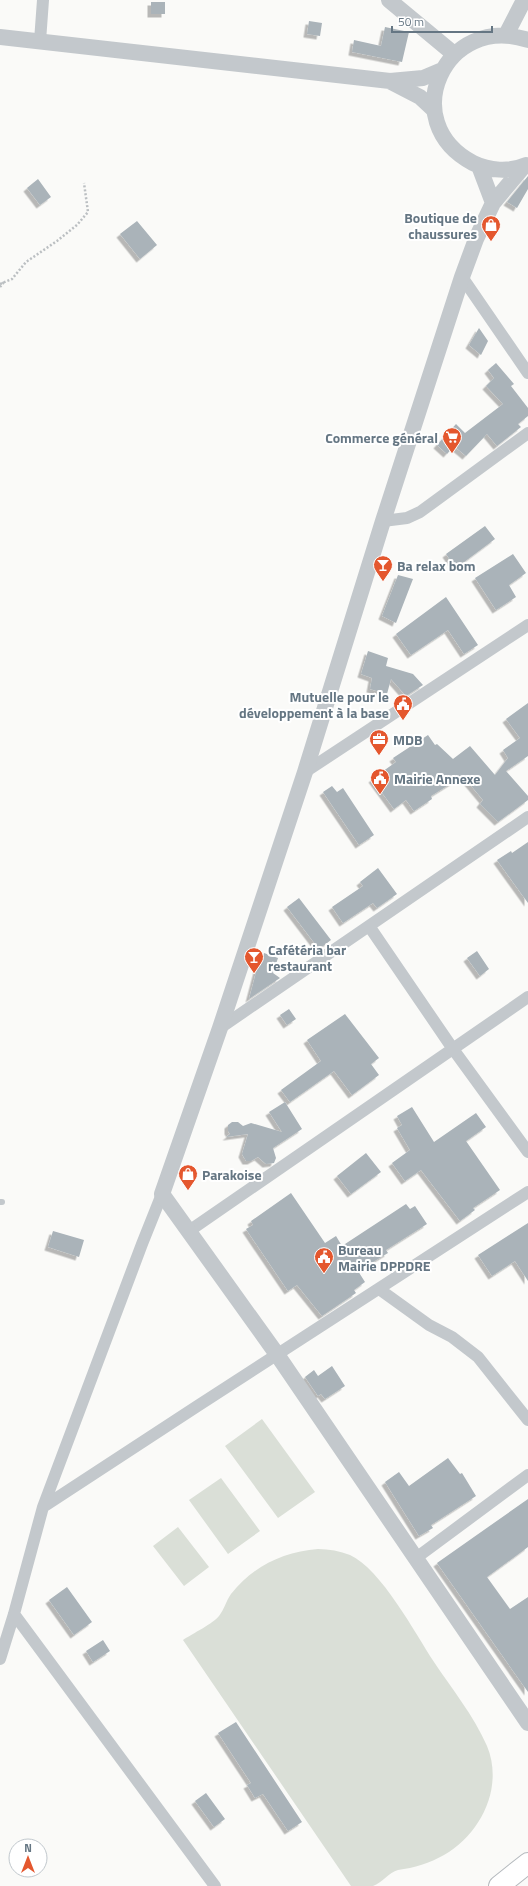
<svg xmlns="http://www.w3.org/2000/svg" width="528" height="1886" viewBox="0 0 528 1886" font-family="'Titillium Web',sans-serif">
<style>
.green{fill:#dadfd7}
.building{fill:#aab3b9;filter:url(#shadow)}
.lines{fill:none;stroke-linecap:round;stroke-linejoin:round}
.primary-casing{stroke:#b5babe;stroke-width:22}
.path{stroke:#bbbfc2;stroke-width:2.5;stroke-dasharray:2 2;stroke-linecap:butt}
.service{stroke:#c3c8cc;stroke-width:6}
.minor{stroke:#c3c8cc;stroke-width:12}
.tertiary{stroke:#c3c8cc;stroke-width:16}
.primary{stroke:#fff;stroke-width:20}
.labels{text-anchor:middle;dominant-baseline:central;stroke-width:4;stroke-linejoin:round;paint-order:stroke}
.poi-label{font-size:14px;font-weight:bold;fill:#657683;stroke:#fff;text-anchor:start}
</style>
<defs>
<filter id="shadow"><feDropShadow dx="-3.5" dy="3.5" stdDeviation="0" flood-color="#0004"/></filter>
</defs>
<rect width="100%" height="100%" fill="#fafaf8"/>
<path class="green" d="M262,1419L315,1492L278,1518L225,1446Z
M221,1478L260,1531L228,1554L189,1500Z
M178,1527L209,1567L184,1586L153,1546Z
M318,1549C329,1549 340,1551 350,1555C381,1569 415,1633 434,1662C452,1689 474,1716 487,1746C504,1787 481,1834 444,1855C430,1863 414,1868 398,1870C389,1872 382,1883 373,1886C367,1886 358,1886 351,1886L183,1640C192,1634 214,1623 219,1616C224,1610 226,1601 231,1594C253,1566 283,1552 318,1549Z"/>
<path class="building" d="M151,2H165V14H151Z
M309,21L322,23L320,36L307,34Z
M385,27L409,32L402,62L352,52L354,40L381,46Z
M528,176V189L517,208L507,202Z
M38,179L51,197L40,205L27,188Z
M137,221L157,245L140,259L120,234Z
M479,328L488,341L481,355L469,345Z
M496,363L514,384L511,386L528,408V416L518,424L521,427L497,446L487,434L466,456L454,446L447,454L437,445L456,424L465,433L503,404L486,386L494,378L488,370Z
M485,526L495,539L456,568L446,554Z
M513,554L526,573L509,585L516,597L496,610L475,578Z
M398,575L413,579L396,623L382,616Z
M446,597L478,645L464,654L448,630L411,655L396,634Z
M368,651L388,658L386,666L413,674L423,685L406,696L391,679L387,694L370,689L372,678L361,674Z
M528,703V756L506,771L528,796V800L498,822L480,804L483,800L463,776L431,796L432,799L414,811L406,800L394,809L372,779L396,762L393,758L428,735L435,745L437,744L453,759L470,746L495,775L508,758L503,750L520,738L506,719Z
M332,786L337,792L343,788L374,835L359,845L323,792Z
M528,842V903L497,860L511,851L512,853Z
M378,868L397,894L377,908L373,903L343,923L332,907L363,886L360,882Z
M299,898L331,940L319,949L287,907Z
M477,951L489,969L480,976L467,958Z
M264,953L278,958L273,973L280,978L249,999L258,965L260,966Z
M289,1009L296,1019L287,1025L280,1015Z
M345,1014L379,1058L371,1064L379,1075L352,1095L334,1071L290,1102L281,1090L321,1061L307,1040Z
M285,1102L302,1129L273,1148L276,1158L274,1163L266,1164L258,1157L251,1161H246L242,1154L248,1134L226,1137L230,1134L228,1131V1125L232,1122H238L243,1126L251,1123L282,1132L269,1112Z
M412,1107L434,1142L476,1113L486,1127L466,1141L500,1190L473,1208L475,1210L460,1221L421,1170L405,1181L392,1163L410,1150L397,1128L402,1125L397,1116Z
M366,1153L381,1172L351,1194L337,1176Z
M291,1193L325,1243L336,1236L342,1246L406,1204L410,1209L415,1206L427,1224L386,1250L388,1253L358,1271L365,1282L354,1290L356,1293L322,1316L297,1285L288,1291L246,1229L253,1225L251,1221Z
M528,1223V1281L515,1261L492,1276L478,1255Z
M53,1231L84,1240L79,1257L48,1247Z
M332,1366L345,1386L325,1399L321,1394L318,1396L305,1377L314,1370L318,1376Z
M448,1458L460,1474L462,1473L476,1496L431,1525L433,1528L419,1536L385,1482L399,1472L409,1486Z
M528,1499V1547L487,1577L510,1609L528,1597V1692L437,1563Z
M67,1587L92,1622L74,1635L49,1600Z
M103,1640L110,1651L93,1662L86,1651Z
M236,1722L302,1822L288,1831L263,1794L255,1798L247,1785L251,1783L218,1733Z
M206,1793L225,1819L214,1827L195,1801Z"/>
<g class="lines">
<defs>
<path id="primary" d="M499,1886L528,1863"/>
</defs>
<use href="#primary" class="primary-casing"/>
<path class="path" d="M0,284L12,279L26,262L57,241L77,225L88,212L84,183
M0,287L4,282"/>
<path class="service" d="M0,1202H2"/>
<path class="minor" d="M40,41L43,0
M462,277L528,373
M383,521L407,518L420,512L528,433
M305,772L528,625
M369,926L453,1049L528,1152
M220,1028L528,817
M189,1231L528,997
M379,1289L429,1325L452,1337L478,1357L528,1420
M43,1507C204,1401 366,1297 528,1192
M416,1558L528,1475
M14,1614L215,1886
M0,1659L14,1614L43,1507L142,1244L162,1194"/>
<path class="tertiary" d="M389,0L454,54
M506,35L524,0
M0,37L390,81L423,78L442,70
M391,82L420,97L434,110
M526,165C510,172 489,171 473,163C395,122 445,12 528,40
M479,166L493,203
M524,166L493,203L476,239L462,277L383,521L305,772L220,1028L162,1194L276,1353L528,1723"/>
<use href="#primary" class="primary"/>
</g>
<defs>
<symbol id="shop-pin" viewBox="-11 -11 22 30"><path d="M0 17L-7.5 6A9.5 9.5 0 1 1 7.5 6Z" fill="#e4572e" stroke="#fff"/><path d="M-5-2.5h2.3a2.7 3.5 0 0 1 5.4 0H5L5.5 6h-11ZM-1.5-2.5h3a1.5 2.3 0 0 0-3 0Z" fill="#fff"/></symbol>
<symbol id="supermarket-pin" viewBox="-11 -11 22 30"><path d="M0 17L-7.5 6A9.5 9.5 0 1 1 7.5 6Z" fill="#e4572e" stroke="#fff"/><path d="M-6-5.5h2.5l.6 2H6L4.5 2H-2.5L-4.4-4H-6ZM-1.5 3.2a1.3 1.3 0 1 0 .1 0ZM3 3.2a1.3 1.3 0 1 0 .1 0Z" fill="#fff"/></symbol>
<symbol id="bar-pin" viewBox="-11 -11 22 30"><path d="M0 17L-7.5 6A9.5 9.5 0 1 1 7.5 6Z" fill="#e4572e" stroke="#fff"/><path d="M-6-5H6L.8 .8V4.5H3.5V6h-7V4.5H-.8V.8Z" fill="#fff"/></symbol>
<symbol id="civic-pin" viewBox="-11 -11 22 30"><path d="M0 17L-7.5 6A9.5 9.5 0 1 1 7.5 6Z" fill="#e4572e" stroke="#fff"/><path d="M-.6-6.5H3V-4.5H.6V-3L4-1V1h2V6H-6V1h2V-1L-.6-3ZM-1.2 2.5V6h2.4V2.5Z" fill="#fff"/></symbol>
<symbol id="office-pin" viewBox="-11 -11 22 30"><path d="M0 17L-7.5 6A9.5 9.5 0 1 1 7.5 6Z" fill="#e4572e" stroke="#fff"/><path d="M-6-3h4V-5.5h4V-3h4V5H-6ZM-1-4.5V-3h2v-1.5ZM-6 0V1H6V0Z" fill="#fff"/></symbol>
</defs>
<g fill-rule="evenodd">
<use href="#shop-pin" x="480" y="214" width="22" height="30"/>
<use href="#supermarket-pin" x="441" y="426" width="22" height="30"/>
<use href="#bar-pin" x="372" y="554" width="22" height="30"/>
<use href="#civic-pin" x="392" y="693" width="22" height="30"/>
<use href="#office-pin" x="368" y="728" width="22" height="30"/>
<use href="#civic-pin" x="369" y="767" width="22" height="30"/>
<use href="#bar-pin" x="243" y="946" width="22" height="30"/>
<use href="#shop-pin" x="177" y="1163" width="22" height="30"/>
<use href="#civic-pin" x="313" y="1246" width="22" height="30"/>
</g>
<g class="labels">
<g class="poi-label">
<text x="477" y="217" text-anchor="end">Boutique de<tspan x="477" dy="16">chaussures</tspan></text>
<text x="438" y="437" text-anchor="end">Commerce général</text>
<text x="397" y="565">Ba relax bom</text>
<text x="389" y="696" text-anchor="end">Mutuelle pour le<tspan x="389" dy="16">développement à la base</tspan></text>
<text x="393" y="739">MDB</text>
<text x="394" y="778">Mairie Annexe</text>
<text x="268" y="949">Cafétéria bar<tspan x="268" dy="16">restaurant</tspan></text>
<text x="202" y="1174">Parakoise</text>
<text x="338" y="1249">Bureau<tspan x="338" dy="16">Mairie DPPDRE</tspan></text>
</g>
</g>
<g transform="translate(28 1858)"><circle r="19" fill="#ffffff" stroke="#c1c8cd"/>
<path d="M0-3L7 15L0 10L-7 15Z" fill="#e4572e"/>
<text y="-6" font-size="11" font-weight="bold" text-anchor="middle" fill="#657683">N</text>
</g>
<path d="M392 26v6h100v-6" fill="none" stroke="#657683" stroke-width="2"/>
<text x="398" y="26" font-size="12" fill="#657683" stroke="#ffffff" stroke-width="3" paint-order="stroke">50 m</text>
</svg>
